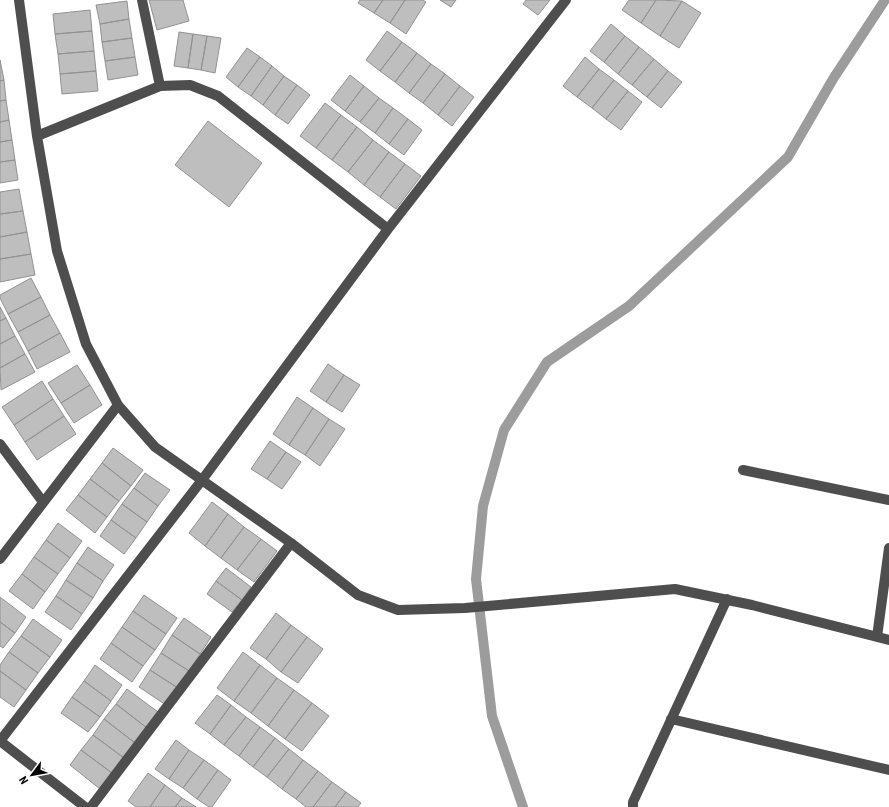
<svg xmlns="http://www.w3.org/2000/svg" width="889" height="807" viewBox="0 0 889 807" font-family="'Roboto Condensed',sans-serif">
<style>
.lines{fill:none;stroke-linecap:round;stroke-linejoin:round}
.stream{stroke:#9c9c9c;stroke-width:10}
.building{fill:#bebebe;stroke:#929292}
.minor{stroke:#4e4e4e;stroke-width:10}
</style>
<rect width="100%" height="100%" fill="#fff"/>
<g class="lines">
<path class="stream" d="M523,807L492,716L476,579L483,506L504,430L547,362L629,306L788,157L833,79L885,0"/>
</g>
<path class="building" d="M149,0H183L189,21L157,30Z
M360,0H383L374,13L358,3Z
M383,0H405L390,23L374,13Z
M405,0H423L426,2L406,34L390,23Z
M440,0H456L451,7Z
M526,0H550L538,15L523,4Z
M629,0H656L641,23L622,10Z
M656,0L682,1L660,36L641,23Z
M127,1L129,19L100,24L96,5Z
M682,1L701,13L679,48L660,36Z
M90,10L92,31L55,34L53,14Z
M129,19L132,38L102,42L100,24Z
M611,24L625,36L604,62L590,51Z
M92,31L94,51L58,54L55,34Z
M387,31L402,42L380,71L366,60Z
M179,32L193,34L188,68L174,66Z
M193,34L207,36L201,70L188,68Z
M207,36L221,38L215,73L201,70Z
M625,36L639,47L618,74L604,62Z
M132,38L135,57L105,61L102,42Z
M402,42L417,53L395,82L380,71Z
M639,47L654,59L632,85L618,74Z
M247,48L260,57L238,87L226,77Z
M94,51L96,71L60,74L58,54Z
M417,53L431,64L409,93L395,82Z
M135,57L138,75L108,80L105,61Z
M260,57L272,66L251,96L238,87Z
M585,57L599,69L577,97L563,86Z
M654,59L668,71L647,97L632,85Z
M0,60L4,80L0,81Z
M431,64L445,74L423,103L409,93Z
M272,66L284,76L263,105L251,96Z
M599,69L614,80L592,108L577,97Z
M96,71L98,91L62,94L60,74Z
M668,71L682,82L661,108L647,97Z
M445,74L460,86L438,115L423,103Z
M350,75L364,86L345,111L331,100Z
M284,76L297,85L275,115L263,105Z
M4,80L6,100L0,101V81Z
M614,80L628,91L606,119L592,108Z
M297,85L310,95L288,124L275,115Z
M364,86L379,98L360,122L345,111Z
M460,86L474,97L452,126L438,115Z
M628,91L642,102L621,130L606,119Z
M379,98L393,108L375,133L360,122Z
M6,100L9,120L0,122V101Z
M325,103L341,115L316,148L300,136Z
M393,108L408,119L389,144L375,133Z
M341,115L357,127L332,160L316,148Z
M408,119L422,130L404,155L389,144Z
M9,120L12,140L0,142V122Z
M208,121L262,163L229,207L175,165Z
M357,127L373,140L348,172L332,160Z
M12,140L15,160L0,162V142Z
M373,140L389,152L364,185L348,172Z
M389,152L405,164L380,197L364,185Z
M15,160L18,180L0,183V162Z
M405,164L421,176L396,209L380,197Z
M19,189L23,211L0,214V192Z
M23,211L27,232L0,237V214Z
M27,232L31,254L0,259V237Z
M31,254L35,275L0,282V259Z
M31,278L41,297L8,314L0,298V295Z
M41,297L50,315L18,332L8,314Z
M0,307L6,318L0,321Z
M50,315L60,333L28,351L18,332Z
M6,318L15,336L0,344V321Z
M60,333L70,352L37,369L28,351Z
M15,336L25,354L0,368V344Z
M25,354L35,372L1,390L0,368Z
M328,364L344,375L326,402L310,391Z
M77,365L90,385L61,403L48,383Z
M344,375L360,385L342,412L326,402Z
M42,381L53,399L14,425L2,407Z
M90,385L102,405L74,423L61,403Z
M297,397L313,408L289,445L273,434Z
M53,399L64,416L25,442L14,425Z
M313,408L329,419L305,455L289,445Z
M64,416L76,434L37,460L25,442Z
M329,419L345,429L320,466L305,455Z
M270,441L286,452L267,479L251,469Z
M113,448L143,470L131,486L102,463Z
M286,452L301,462L282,489L267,479Z
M102,463L131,486L119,501L90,479Z
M145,473L170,490L158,506L134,488Z
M90,479L119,501L107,517L78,495Z
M134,488L158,506L147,522L122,504Z
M78,495L107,517L95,533L66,510Z
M212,502L228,514L205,546L189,533Z
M122,504L147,522L136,538L111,520Z
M228,514L244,527L221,558L205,546Z
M111,520L136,538L124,554L100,536Z
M58,523L82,541L70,558L46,540Z
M244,527L261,539L237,570L221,558Z
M261,539L277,551L254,582L237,570Z
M46,540L70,558L58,574L34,557Z
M88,547L114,565L103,581L77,563Z
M34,557L58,574L45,592L22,574Z
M77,563L103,581L93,598L66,580Z
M226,568L251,587L242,600L216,581Z
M22,574L45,592L33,609L9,591Z
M66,580L93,598L82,614L56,596Z
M216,581L242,600L232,612L207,594Z
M144,595L177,618L166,634L133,611Z
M56,596L82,614L71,630L45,612Z
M0,597L26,617L15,633L0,622Z
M133,611L166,634L155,650L122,627Z
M276,613L291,625L266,659L250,648Z
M184,618L211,637L200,654L172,635Z
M33,619L62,640L50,657L21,636Z
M0,622L15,633L3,648L0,646Z
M291,625L307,637L281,672L266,659Z
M122,627L155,650L143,666L111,643Z
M172,635L200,654L189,671L161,653Z
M21,636L50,657L38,673L9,652Z
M307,637L323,649L298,683L281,672Z
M111,643L143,666L132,682L100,659Z
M9,652L38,673L26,690L0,671V665Z
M243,652L260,665L234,701L217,688Z
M161,653L189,671L178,688L150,670Z
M95,665L122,685L111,701L84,681Z
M260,665L277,678L251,713L234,701Z
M150,670L178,688L166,705L139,687Z
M0,671L26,690L14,707L0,697Z
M277,678L294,690L268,726L251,713Z
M84,681L111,701L100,717L72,697Z
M127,689L158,712L147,728L116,704Z
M294,690L312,703L285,739L268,726Z
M217,695L231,705L210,734L195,723Z
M72,697L100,717L88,732L61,713Z
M312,703L329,716L302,751L285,739Z
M116,704L147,728L135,743L104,719Z
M231,705L246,717L224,745L210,734Z
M246,717L260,727L239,756L224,745Z
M104,719L135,743L124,758L93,735Z
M260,727L275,738L253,767L239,756Z
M93,735L124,758L112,773L81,750Z
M275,738L289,749L267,777L253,767Z
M176,740L189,750L169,779L155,769Z
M289,749L303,760L282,789L267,777Z
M81,750L112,773L100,789L70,765Z
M189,750L204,760L183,788L169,779Z
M204,760L218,770L197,799L183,788Z
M303,760L318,771L296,799L282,789Z
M218,770L231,780L212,807H209L197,799Z
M318,771L332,782L313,807H306L296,799Z
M148,773L165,785L150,807H136L128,801Z
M332,782L346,792L335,807H313Z
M165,785L182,798L175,807H150Z
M346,792L361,803L358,807H335Z
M182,798L196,807H175Z"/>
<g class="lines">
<path class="minor" d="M19,0L37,136L57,251L86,344L118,405L155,447L291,543L358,595L398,610L465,608L675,589L752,605L889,640
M142,0L160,86
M37,136L160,86L190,85L218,96L388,229
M0,444L43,502
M743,470L889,500
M0,559L118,405
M877,637L889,548
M671,719L889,770
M0,741L202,480L388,229L566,0
M0,741L85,807
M91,807L291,543
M633,807V802L727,599"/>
</g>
<g transform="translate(32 775) rotate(238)" stroke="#ffffff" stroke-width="3" paint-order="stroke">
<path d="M0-3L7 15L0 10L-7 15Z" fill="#000000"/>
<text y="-6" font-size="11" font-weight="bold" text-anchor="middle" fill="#000000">N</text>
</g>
</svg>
